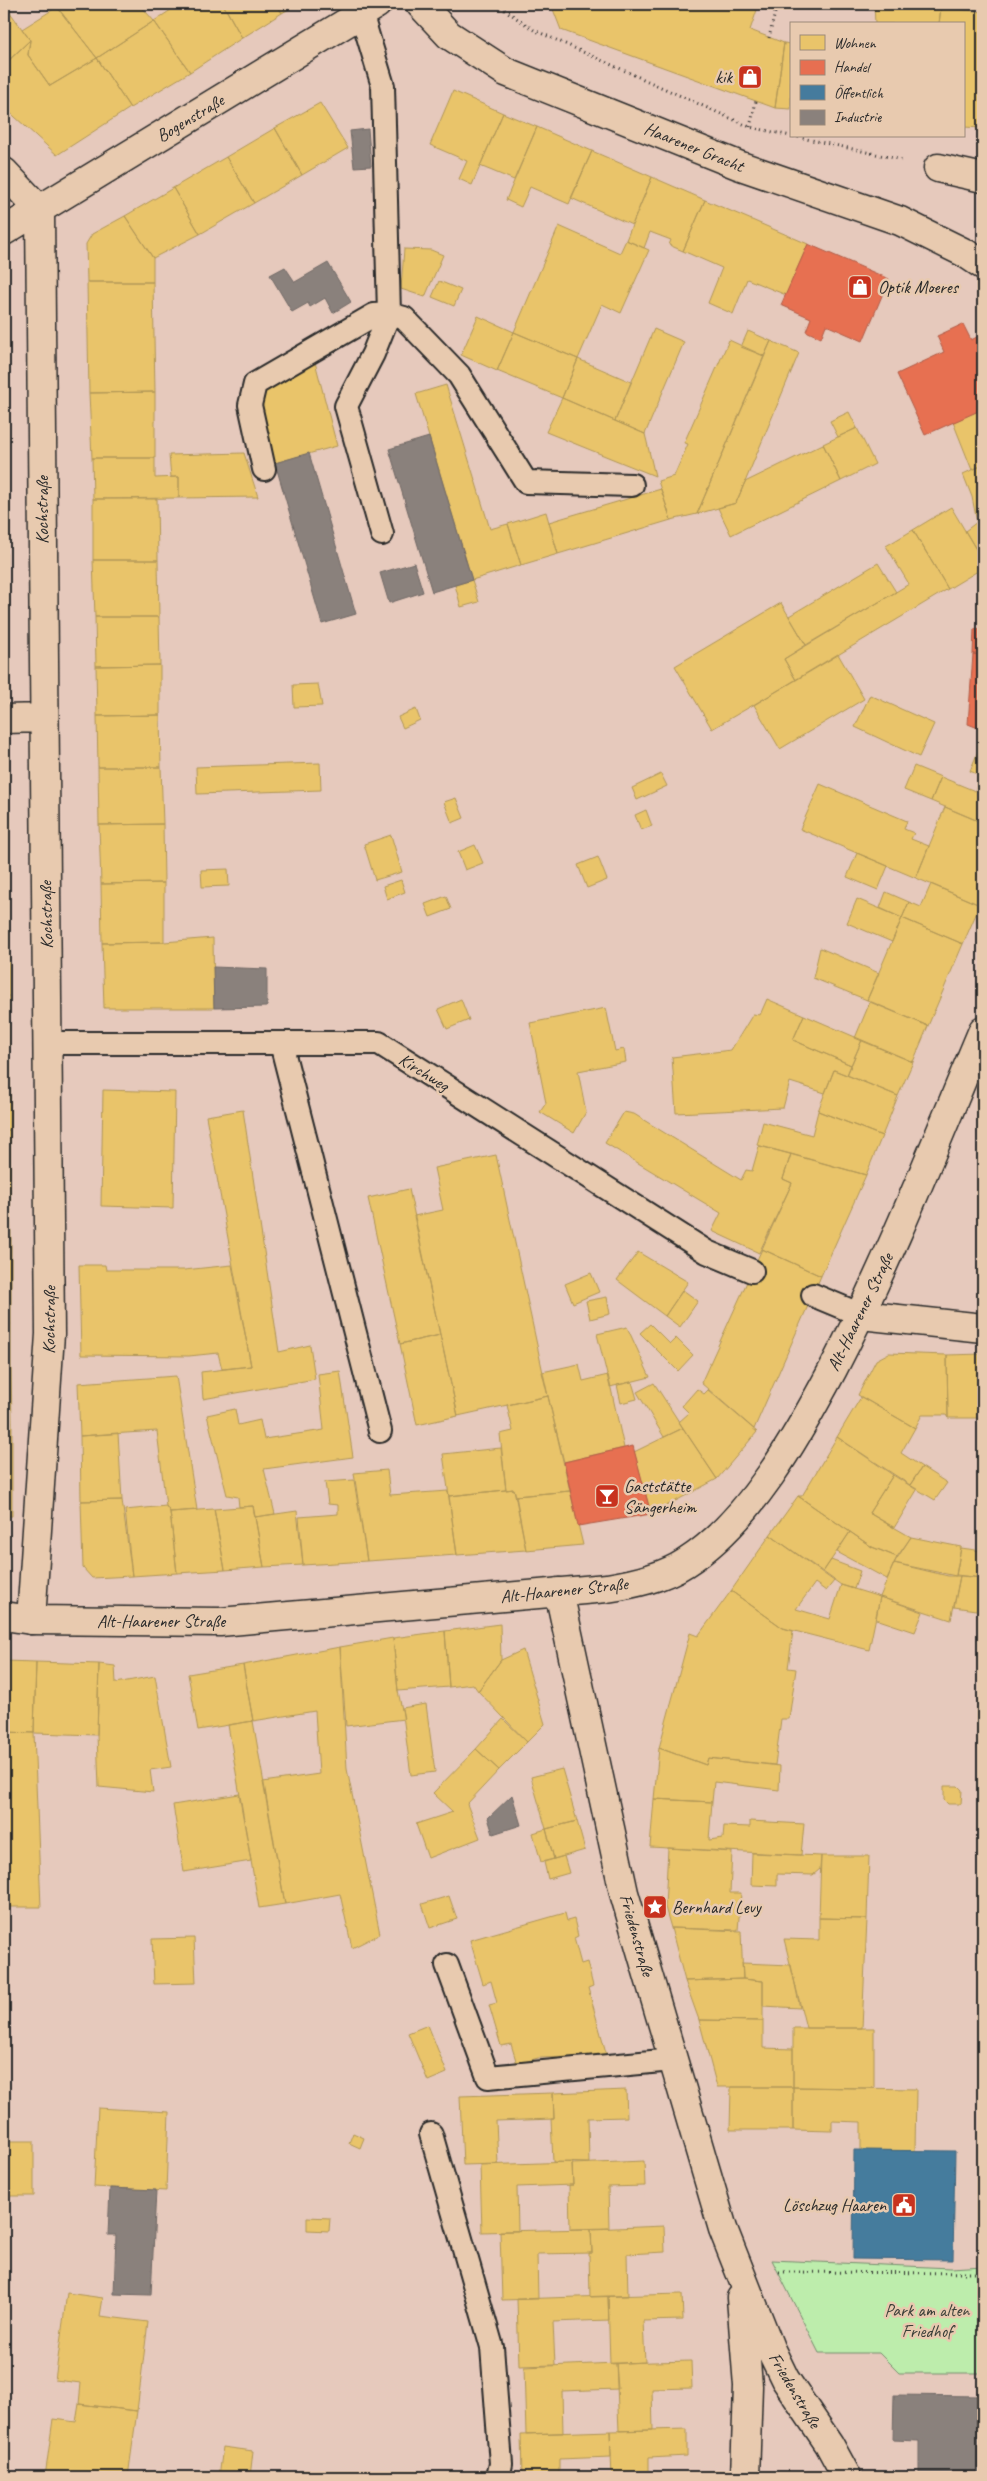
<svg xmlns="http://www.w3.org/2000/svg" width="987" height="2481" viewBox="0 0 987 2481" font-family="Caveat,sans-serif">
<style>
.green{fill:#bdedac;stroke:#748c6c}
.homes{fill:#e9c46a;stroke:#b09657}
.shops{fill:#e76f51;stroke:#af5b46}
.public{fill:#457b9d;stroke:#3d637b}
.industry{fill:#8a817c;stroke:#6e6764}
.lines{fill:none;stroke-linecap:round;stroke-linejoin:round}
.service-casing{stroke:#2b2b2b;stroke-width:26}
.pedestrian-casing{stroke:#2b2b2b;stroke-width:31}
.minor-casing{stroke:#2b2b2b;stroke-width:31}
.secondary-casing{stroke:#2b2b2b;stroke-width:31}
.path{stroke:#2b2b2b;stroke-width:3;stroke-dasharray:1 4;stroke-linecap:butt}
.service{stroke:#e8caaf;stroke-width:22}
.pedestrian{stroke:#e8caaf;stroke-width:28}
.minor{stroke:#e8caaf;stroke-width:28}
.secondary{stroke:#e8caaf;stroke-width:28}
.labels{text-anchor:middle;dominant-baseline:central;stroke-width:5;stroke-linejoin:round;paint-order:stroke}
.poi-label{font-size:18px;fill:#2b2b2b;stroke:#e8caaf;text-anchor:start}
.street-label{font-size:18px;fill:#2b2b2b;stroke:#e8caaf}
.park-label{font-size:18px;fill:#3a3e38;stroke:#e8caaf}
</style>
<rect width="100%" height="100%" fill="#e6c9bc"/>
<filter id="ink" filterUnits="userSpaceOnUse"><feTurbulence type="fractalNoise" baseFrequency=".02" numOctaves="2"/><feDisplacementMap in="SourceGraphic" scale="10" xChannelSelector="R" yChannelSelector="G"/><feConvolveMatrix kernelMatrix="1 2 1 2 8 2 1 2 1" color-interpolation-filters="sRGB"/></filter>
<g filter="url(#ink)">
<path class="green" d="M772,2260L951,2268L983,2266V2373H899L879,2353H819Z"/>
<path class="homes" d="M4,4L30,40L4,65Z
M63,4H139L154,21L97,58L57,7Z
M180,4H223L242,38L190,72L154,21Z
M223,4H276L282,13L242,38Z
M276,4H297L282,13Z
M551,4H740L757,10L750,30L784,43L775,108L561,30Z
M874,4H908L941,7L939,24H875Z
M57,7L97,58L50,86L28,55L30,40L22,29Z
M941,7L983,12V128L963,127V24H939Z
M154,21L190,72L130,108L97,58Z
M30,40L28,55L50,86L97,58L130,108L57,155L4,107V65Z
M784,43L791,44V109L775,108Z
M453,91L503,113L472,185L459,179L467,161L430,145Z
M320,103L348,148L302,175L275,128Z
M503,113L537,127L514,180L480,166Z
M537,127L592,151L569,204L530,187L521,207L506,200Z
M275,128L302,175L254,203L226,157Z
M592,151L652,177L632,225L571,198Z
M226,157L254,203L200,234L173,188Z
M652,177L705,200L683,251L669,245L671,240L650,232L644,248L626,240Z
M173,188L200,234L153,258L125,216Z
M705,200L808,244L786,295L747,279L733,314L708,303L722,268L683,251Z
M125,216L153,258V282H87L86,244L92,234Z
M559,226L620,253L626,240L649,250L621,313L602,304L578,359L514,332Z
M404,249L431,250L443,255L425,297L401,289Z
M439,281L461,290L454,306L432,297Z
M87,282H153L155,392L89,393Z
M478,316L514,332L497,371L461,355Z
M654,329L684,342L645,434L615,421Z
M748,331L771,341L764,356L741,347Z
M514,332L578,359L562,398L497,371Z
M729,340L764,356L697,514L671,520L658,481L674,476L688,444L684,443Z
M771,341L799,353L745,482L736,503L697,514Z
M578,359L631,382L615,421L562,398Z
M315,362L337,446L275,463L260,408L266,390Z
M446,385L490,529L508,524L521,565L472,580L416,394Z
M155,392V458H92L89,393Z
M562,398L645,434L655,476L546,432Z
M983,409V465L972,470L953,422Z
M849,412L857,428L838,437L830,421Z
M4,427L5,491H4Z
M857,428L875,464L841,481L823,444Z
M823,444L841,481L731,535L718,508L736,503L745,482Z
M244,453L258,497L179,498V477H171L169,455Z
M92,458H155V478L179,477V498L93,499Z
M983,465V561L965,531L977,522L972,497L963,474Z
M661,489L671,520L558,554L549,522Z
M4,491H5L6,551H4Z
M93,499H157L158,560H93Z
M951,507L983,561V568L948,589L913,530Z
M546,512L558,554L521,565L508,524Z
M913,530L948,589L796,680L784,659L909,584L886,546Z
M4,551H6L7,619L4,620Z
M93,560H158L159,617H95Z
M878,563L896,592L806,645L789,616Z
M472,580L479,602L461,607L455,585Z
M781,603L806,645L784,659L796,680L712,729L675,666Z
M95,617H159L160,665L96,666Z
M7,619L9,689H4V620Z
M838,654L864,699L780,749L754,705Z
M160,665V715L97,716L96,666Z
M318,684L322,706L294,707L293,685Z
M870,695L934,724L919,757L855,727Z
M416,709L420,720L403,728L398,717Z
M160,715L161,767H98L97,716Z
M983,739V777L970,771Z
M4,750H8V801H4Z
M320,763L321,790L197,794L196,767Z
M914,766L941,777L931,801L904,790Z
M98,767H161L163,824L99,825Z
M661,774L667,786L637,800L632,788Z
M981,776L983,777V823L931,801L941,777L975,791Z
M820,784L907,821L904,829L914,833L911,839L929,846L916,878L800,829Z
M456,798L464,818L452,823L444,802Z
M4,801H8V868H4Z
M945,807L983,823V896L980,905L916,878Z
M646,810L652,826L641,830L635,815Z
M163,824L164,883L101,884L99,825Z
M391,835L402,872L375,880L364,844Z
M475,845L483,863L465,870L458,852Z
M857,853L888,866L878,890L847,877Z
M598,857L607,880L587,888L578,865Z
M4,868H8V908H4Z
M228,869L229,886L202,887L201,870Z
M401,880L405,892L387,899L383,886Z
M164,883V942L102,943L101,884Z
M931,884L980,905L963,944L902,918L909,902L921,907Z
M886,892L909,902L902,918L880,908Z
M446,896L451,909L430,917L425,904Z
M857,899L902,918L892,942L847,923Z
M4,908H8L9,950H4Z
M902,918L963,944L928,1026L867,1000Z
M213,938L214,1008H104L102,943L164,942Z
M820,948L879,973L867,1000L813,978Z
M4,950H9V996H4Z
M4,996H9V1037H4Z
M461,999L469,1020L447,1029L438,1009Z
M767,999L804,1015L793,1040L851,1065L847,1075L834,1070L825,1093L790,1082L783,1108L676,1113L672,1057L731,1050L753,1014L760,1015Z
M870,1002L928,1026L913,1062L855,1038Z
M606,1008L615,1051L624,1049L626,1062L578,1071L586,1112L574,1133L540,1112L546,1103L530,1023Z
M804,1015L862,1040L851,1065L793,1040Z
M4,1037H9L10,1083H4Z
M862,1040L913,1062L898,1096L847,1075Z
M834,1070L898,1096L882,1136L818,1111Z
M4,1083H10V1130H4Z
M103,1090L175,1092L173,1208L101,1206Z
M243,1110L279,1352L310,1345L315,1379L203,1399L201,1372L251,1366L206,1116Z
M818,1111L882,1136L866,1175L757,1145L763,1122L812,1135Z
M624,1112L634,1114L741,1180L746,1170L752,1171L759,1146L791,1154L783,1179L792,1183L759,1253L712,1231L721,1213L605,1143Z
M4,1130H10V1196H4Z
M791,1154L866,1175L821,1276L762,1249L792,1183L783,1179Z
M496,1155L548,1396L458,1416L414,1216L443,1210L434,1168Z
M409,1189L440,1335L400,1344L368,1198Z
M4,1196H10L11,1240H4Z
M4,1240H11V1324H4Z
M762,1249L821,1276L754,1429L701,1383Z
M638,1252L688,1282L665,1316L617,1280Z
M79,1265H105L106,1270H184L232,1265L251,1366L222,1369L218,1353L189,1356L81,1355Z
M591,1273L599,1292L573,1303L565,1284Z
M683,1290L698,1301L680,1327L665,1316Z
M607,1297L610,1314L590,1319L586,1301Z
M4,1324H11V1367H4Z
M650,1324L670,1344L676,1338L693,1355L678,1371L640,1333Z
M627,1327L650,1377L610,1387L597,1334Z
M440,1335L458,1416L417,1425L400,1344Z
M889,1353L947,1355L948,1418L946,1415H922L915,1428L858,1395L876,1360Z
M983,1354V1418H948L947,1355Z
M579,1364L583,1381L608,1375L624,1448L564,1462L542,1372Z
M4,1367H11L12,1422H4Z
M340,1371L353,1457L264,1469L275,1514L255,1517L253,1506L239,1507L238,1497L227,1495L207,1415L235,1409L238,1425L260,1420L264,1439L324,1430L318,1374Z
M176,1376L197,1510L170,1512L166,1506L157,1431L80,1436L78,1383Z
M632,1382L637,1399L621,1403L617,1385Z
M654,1383L683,1428L664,1437L637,1392Z
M697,1389L704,1394L708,1390L757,1432L717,1479L679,1422L689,1413L682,1406Z
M548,1396L570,1491L516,1496L514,1489L506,1490L500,1434L513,1431L507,1405Z
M861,1397L915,1428L901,1453L922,1467L910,1485L837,1437Z
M4,1422H12V1516H4Z
M683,1428L717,1479L651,1514L634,1452Z
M118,1433L122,1500L81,1501L80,1436Z
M837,1437L893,1475L869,1513L911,1537L897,1557L872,1547L798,1496H802Z
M501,1448L506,1490L449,1496L443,1454Z
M922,1467L947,1483L935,1500L910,1485Z
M387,1470L390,1495L448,1491L457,1555L367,1561L354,1473Z
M893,1475L917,1490L894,1528L869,1513Z
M354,1480L367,1561L303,1565L299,1517L338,1514V1505L328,1504L325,1482Z
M514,1489L526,1550L457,1555L449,1496Z
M570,1491L583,1545L526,1550L516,1496Z
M798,1496L850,1532L823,1572L770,1535Z
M122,1500L132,1576L92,1578L83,1568L81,1501Z
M166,1506L170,1512L177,1573L132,1576L125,1510Z
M253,1506L264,1567L225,1570L214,1509Z
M214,1509L225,1570L177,1573L170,1512Z
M297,1511L303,1565L264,1567L255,1517Z
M850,1532L872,1547L897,1557L887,1579L837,1552Z
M770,1535L834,1581L826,1591L815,1583L796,1609L830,1619L841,1585L880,1597L869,1650L783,1628L731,1591Z
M911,1537L961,1547L956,1576L894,1563Z
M961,1548L983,1551V1578L956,1575Z
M831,1560L860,1571L854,1589L841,1585L823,1572Z
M894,1563L948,1576H960L951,1620L880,1597Z
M960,1576L983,1578V1611L954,1607Z
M731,1591L783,1628L793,1631L788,1668L796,1669L789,1719H781L775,1765L708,1758L706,1765L659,1748L690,1633L698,1636Z
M880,1597L923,1612L915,1632L876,1619Z
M500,1624L501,1660L478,1691L473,1684L449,1687L445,1631Z
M445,1631L449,1687L398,1691L393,1638Z
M393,1638L398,1691L404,1719L346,1726L340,1647Z
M340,1647L347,1769L380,1934L352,1948L340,1894L285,1904L263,1782L319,1774L315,1711L253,1721L243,1665Z
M523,1650L545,1724L527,1742L478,1691L501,1660Z
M4,1661L36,1662L34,1733L4,1732Z
M36,1662L99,1664L97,1735L34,1733Z
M99,1664L115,1666L116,1683L155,1676L171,1767L150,1770L153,1792L99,1787L97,1735Z
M243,1665L253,1721L198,1730L188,1674Z
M426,1704L435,1772L411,1775L402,1708Z
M503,1719L527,1742L499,1770L476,1749Z
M253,1721L285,1904L259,1908L228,1725Z
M4,1732L34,1733L41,1907H4V1782H6Z
M659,1748L706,1765L708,1758L780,1766L779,1790L714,1782L712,1802L654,1799Z
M476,1749L499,1770L467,1804L480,1838L428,1858L416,1824L453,1812L433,1793Z
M562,1769L577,1821L546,1829L531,1777Z
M944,1786H958L962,1790L961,1804H948L944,1800Z
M239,1794L251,1861L184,1872L173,1805Z
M654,1799L712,1802L709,1840L723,1838L724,1826L750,1827V1821L804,1824L801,1855L650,1847Z
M577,1821L585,1850L554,1859L546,1829Z
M546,1829L554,1859L541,1862L533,1833Z
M668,1848L732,1852L730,1893H741L738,1930L671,1928L665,1907Z
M752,1853L821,1856L820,1869L813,1875L777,1874V1886L751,1885Z
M564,1856L569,1873L548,1879L544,1862Z
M821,1856H869L867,1919L819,1918Z
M449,1896L457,1919L430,1928L422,1904Z
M565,1913L567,1921L574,1919L578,1936L574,1938L581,1964L587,1962L593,1986L588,1988L607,2056L538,2058L517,2064L511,2044L501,2046L489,2005L497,2003L491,1981L483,1984L470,1940Z
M819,1918L867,1919L862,2028H806L784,1939L819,1940Z
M671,1928L741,1931L743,1979L685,1981Z
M194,1938L196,1983L154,1984L152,1939Z
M742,1963L791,1965L800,2008L763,2006V1981L743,1979Z
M743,1979L763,1981V2021L699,2020L685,1981Z
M699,2020L763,2021V2048L793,2049V2087H717Z
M428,2025L447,2073L428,2081L408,2033Z
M793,2028H874V2088L793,2087Z
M731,2087H793V2130H730Z
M793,2087L916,2089L915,2151L861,2150V2122L832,2121V2131L793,2130Z
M626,2090L627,2117L588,2118L589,2163L553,2162L551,2119H554L553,2093Z
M553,2093L554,2119L496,2121L498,2164L463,2165L460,2096Z
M98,2108L169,2112L166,2191L94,2187Z
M353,2133L364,2138L360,2148L349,2143Z
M4,2141H34V2196H4Z
M644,2161L645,2186L608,2187L609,2228L570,2229L569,2185H573L572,2164Z
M572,2162L573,2185L517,2187L518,2231L482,2232L480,2165Z
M307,2217L330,2218L329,2231L307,2230Z
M664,2226L665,2252L627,2254L628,2296L590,2297L589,2253H592L591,2229Z
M591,2229L592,2253L537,2254L538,2299L502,2300L500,2231Z
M67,2293L103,2298L100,2316L148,2322L137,2411L79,2404L81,2383L55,2380Z
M682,2294L683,2320L643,2321L645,2362L610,2364L608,2296Z
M608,2296L609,2320L553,2322L555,2365L519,2366L517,2299Z
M691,2361L692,2388L652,2389L653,2430L619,2431L616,2363Z
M616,2363L618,2389L562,2391L563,2433L526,2434L524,2367Z
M79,2404L137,2411L128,2477H45L53,2419L76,2422Z
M687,2429V2456L649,2458V2477H612L610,2431Z
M610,2431L611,2457L559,2459V2477H522L521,2434Z
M223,2447L253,2451L250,2477H219Z"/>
<path class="shops" d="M808,244L889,279L863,341L826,325L821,338L806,331L811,318L781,305Z
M963,324L971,340L983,334V409L925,435L897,374L944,352L937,336Z
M974,629H983V655L973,654Z
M973,654L983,655V730L968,724Z
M633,1446L651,1514L578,1526L564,1462Z"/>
<path class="public" d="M854,2150L955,2151L953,2260L853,2259Z"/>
<path class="industry" d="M368,129L371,166L354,167L350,131Z
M328,263L351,302L333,313L325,298L310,307L308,303L292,312L270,275L285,267L295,282Z
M429,437L472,580L432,592L389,449Z
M309,453L356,614L322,624L275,463Z
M414,563L423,592L389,603L380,573Z
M213,967L267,969V1007L214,1008Z
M512,1795L521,1825L493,1834L488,1818Z
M110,2188L156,2190L151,2295L114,2294L116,2235H108Z
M894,2395L983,2396V2477H919V2441L893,2440Z"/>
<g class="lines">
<defs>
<path id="service" d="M361,13L383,86L389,314L404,318L459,375L526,482L632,485
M264,469L250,405L255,384L374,315L389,314L373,354L346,406L382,534
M48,1043H379L707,1252L752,1271
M281,1043L380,1431
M813,1295L861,1315
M447,1965L488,2077L673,2060
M431,2134L492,2347L501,2464L498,2477"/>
<path id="pedestrian" d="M938,168L983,178"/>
<path id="minor" d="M4,172L40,210
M4,231L377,4
M4,719L43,718
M861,1315L983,1328
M559,1592L624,1893L723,2229L770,2348L785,2379L829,2444L847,2477
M31,1620L50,1334L40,210
M741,2298L748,2386L745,2477"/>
<path id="secondary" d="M420,4L449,35L506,72L738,165L900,221L965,253L983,265
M4,1616L31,1620L220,1622L607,1588C633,1584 662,1578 685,1563C750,1522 798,1435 833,1369C890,1259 935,1144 983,1030"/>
</defs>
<use href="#service" class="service-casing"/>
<use href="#pedestrian" class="pedestrian-casing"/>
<use href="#minor" class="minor-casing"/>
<use href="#secondary" class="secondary-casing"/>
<path class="path" d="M496,4L534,30L750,127L791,136
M769,38L777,4
M750,127L756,101
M793,136L903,160
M779,2272L983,2273"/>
<use href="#service" class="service"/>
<use href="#pedestrian" class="pedestrian"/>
<use href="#minor" class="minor"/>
<use href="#secondary" class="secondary"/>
</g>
</g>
<defs>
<symbol id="shop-square" viewBox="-11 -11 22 22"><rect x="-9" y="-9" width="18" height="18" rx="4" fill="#c8321e" stroke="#e8caaf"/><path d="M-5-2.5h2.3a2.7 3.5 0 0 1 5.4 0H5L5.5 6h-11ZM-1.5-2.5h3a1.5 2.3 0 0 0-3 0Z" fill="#fff"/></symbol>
<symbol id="bar-square" viewBox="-11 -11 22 22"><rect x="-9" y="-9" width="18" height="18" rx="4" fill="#c8321e" stroke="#e8caaf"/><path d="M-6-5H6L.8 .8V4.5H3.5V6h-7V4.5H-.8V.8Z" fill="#fff"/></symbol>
<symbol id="sight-square" viewBox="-11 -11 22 22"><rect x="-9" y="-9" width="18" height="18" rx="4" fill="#c8321e" stroke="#e8caaf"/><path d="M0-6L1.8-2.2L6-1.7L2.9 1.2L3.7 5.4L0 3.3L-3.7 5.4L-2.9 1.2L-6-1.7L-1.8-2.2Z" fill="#fff"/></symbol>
<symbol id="civic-square" viewBox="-11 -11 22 22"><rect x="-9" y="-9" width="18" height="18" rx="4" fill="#c8321e" stroke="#e8caaf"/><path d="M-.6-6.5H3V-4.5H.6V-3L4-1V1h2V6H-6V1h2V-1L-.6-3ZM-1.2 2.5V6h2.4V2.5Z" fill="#fff"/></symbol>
</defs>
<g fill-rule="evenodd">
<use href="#shop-square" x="736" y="63" width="28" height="28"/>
<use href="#shop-square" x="846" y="273" width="28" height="28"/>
<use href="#bar-square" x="593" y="1482" width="28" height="28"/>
<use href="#sight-square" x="641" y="1893" width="28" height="28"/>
<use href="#civic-square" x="890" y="2191" width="28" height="28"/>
</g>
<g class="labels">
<g class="poi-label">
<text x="732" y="77" text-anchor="end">kik</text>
<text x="878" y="287">Optik Moeres</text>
<text x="624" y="1486">Gaststätte<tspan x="624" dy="21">Sängerheim</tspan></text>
<text x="672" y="1907">Bernhard Levy</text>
<text x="886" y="2205" text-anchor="end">Löschzug Haaren</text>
</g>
<g class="street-label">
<text transform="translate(190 118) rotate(-31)">Bogenstraße</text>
<text transform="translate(694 147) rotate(22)">Haarener Gracht</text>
<text transform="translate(42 510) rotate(-90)">Kochstraße</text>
<text transform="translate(46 915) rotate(-91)">Kochstraße</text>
<text transform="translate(424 1072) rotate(32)">Kirchweg</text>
<text transform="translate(860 1312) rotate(-64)">Alt-Haarener Straße</text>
<text transform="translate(49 1320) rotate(-89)">Kochstraße</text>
<text transform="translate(564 1590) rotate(-6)">Alt-Haarener Straße</text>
<text x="161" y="1621">Alt-Haarener Straße</text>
<text transform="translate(637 1935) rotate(74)">Friedenstraße</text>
<text transform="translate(795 2390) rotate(59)">Friedenstraße</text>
</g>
<g class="park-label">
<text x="927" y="2310">Park am alten<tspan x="927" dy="21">Friedhof</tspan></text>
</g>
</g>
<rect width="987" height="2481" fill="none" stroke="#e8caaf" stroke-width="20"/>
<rect x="10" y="10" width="967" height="2461" fill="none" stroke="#2b2b2b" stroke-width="2" filter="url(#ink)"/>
<rect x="790" y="22" width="175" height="115" fill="#e8caaf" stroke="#9c8a7a"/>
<rect x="800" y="35" width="25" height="15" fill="#e9c46a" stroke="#9c8a7a"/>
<text x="834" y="48" font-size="15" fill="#2b2b2b">Wohnen</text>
<rect x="800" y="60" width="25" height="15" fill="#e76f51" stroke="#9c8a7a"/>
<text x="834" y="72" font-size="15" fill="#2b2b2b">Handel</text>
<rect x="800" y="85" width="25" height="15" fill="#457b9d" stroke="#9c8a7a"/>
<text x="834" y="98" font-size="15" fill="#2b2b2b">Öffentlich</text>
<rect x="800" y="110" width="25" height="15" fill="#8a817c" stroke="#9c8a7a"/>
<text x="834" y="122" font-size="15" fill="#2b2b2b">Industrie</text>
</svg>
